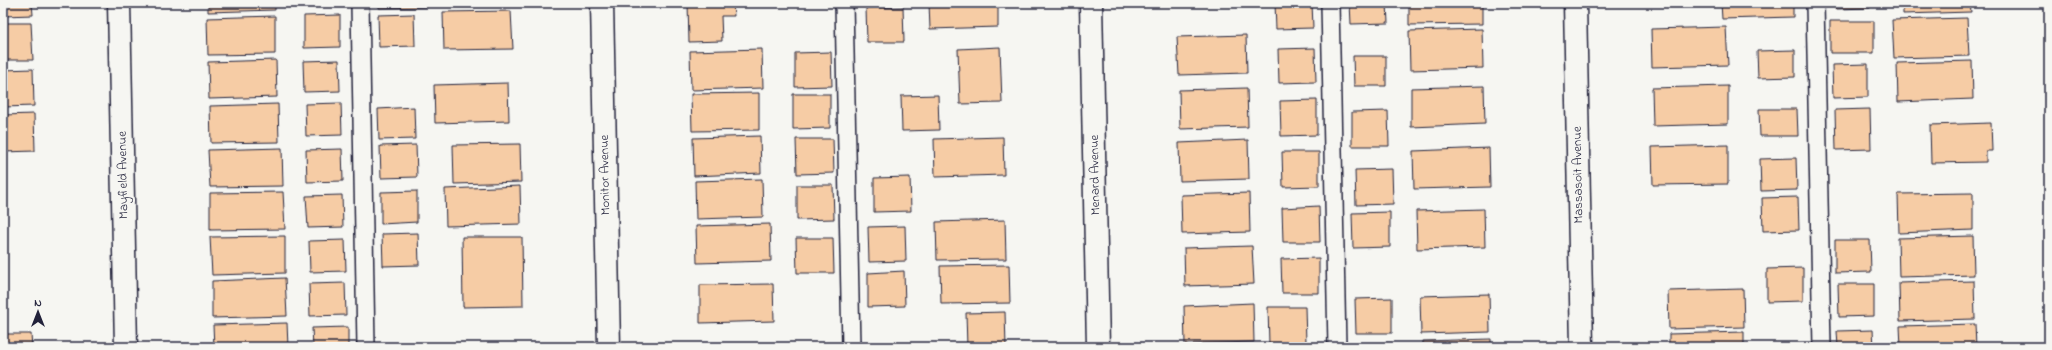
<svg xmlns="http://www.w3.org/2000/svg" width="2052" height="350" viewBox="0 0 2052 350" font-family="'Indie Flower',sans-serif">
<style>
.building{fill:#f6cca5;stroke:#22223b}
.lines{fill:none;stroke-linecap:round;stroke-linejoin:round}
.lane-casing{stroke:#22223b;stroke-width:20}
.street-casing{stroke:#22223b;stroke-width:25}
.lane{stroke:#f6f6f2;stroke-width:17}
.street{stroke:#f6f6f2;stroke-width:22}
.labels{text-anchor:middle;dominant-baseline:central;stroke-width:3.5;stroke-linejoin:round;paint-order:stroke}
.street-label{font-size:13px;fill:#22223b;stroke:#f6f6f2}
</style>
<rect width="100%" height="100%" fill="#f6f6f2"/>
<filter id="ink" filterUnits="userSpaceOnUse"><feTurbulence type="fractalNoise" baseFrequency=".025" numOctaves="2"/><feDisplacementMap in="SourceGraphic" scale="8" xChannelSelector="R" yChannelSelector="G"/><feConvolveMatrix kernelMatrix="1 2 1 2 8 2 1 2 1" color-interpolation-filters="sRGB"/></filter>
<g filter="url(#ink)">
<path class="building" d="M3,3H32L33,15L3,16Z
M208,3H275V10L208,12Z
M305,3H341V4L305,5Z
M379,3H427V7L379,8Z
M443,3H511V4L443,6Z
M688,3H733L734,16H721L722,41L689,42Z
M929,3H998V27L930,29Z
M1275,3H1312L1313,28L1276,29Z
M1350,3H1387L1388,23L1351,24Z
M1409,3H1482V24L1409,25Z
M1721,3H1793V17L1722,19Z
M1834,3H1870V8L1835,9Z
M1903,3H1970L1971,12L1903,14Z
M903,7L904,42H867L866,8Z
M511,11L513,49L444,50L443,12Z
M414,14L415,46L379,47L378,15Z
M340,15V47L304,48V16Z
M275,16V54L208,55L207,18Z
M1967,18L1969,56L1894,58L1892,20Z
M1830,21H1874V53H1830Z
M3,23H31L33,60H3Z
M1726,27L1728,65L1652,67L1651,29Z
M1482,29L1483,68L1410,70L1409,31Z
M1246,35L1247,73L1179,75L1177,37Z
M1000,47L1002,103L960,104L958,49Z
M1315,48L1316,82L1279,83L1278,49Z
M762,49L763,88L691,90L690,51Z
M1795,50V77L1758,78L1757,51Z
M831,52L832,86L795,87V53Z
M1353,56H1386V86H1354Z
M276,60L277,97L209,99L208,62Z
M339,60L340,91L304,92L303,61Z
M1972,61L1973,99L1898,102L1897,63Z
M1868,64V97L1833,98L1832,65Z
M33,69L34,106L3,107V70Z
M508,83L509,121L435,123L434,85Z
M1484,86L1485,124L1411,127V88Z
M1728,86V124L1653,126L1652,88Z
M1247,88L1248,127L1180,129L1179,90Z
M759,93V130L692,131L691,94Z
M793,94H830V128L793,129Z
M938,95L939,130L902,131L901,96Z
M1317,100V135L1281,136L1280,101Z
M341,103L342,135L306,136L305,104Z
M278,104L279,142L211,143L210,106Z
M414,107L415,139L379,140L378,109Z
M1759,109H1797L1798,136H1760Z
M1870,109L1871,149L1836,150L1835,110Z
M1388,111L1389,146H1352V112Z
M34,114L35,151L3,152V115Z
M1991,123L1992,151H1986V162L1931,163L1930,125Z
M760,136L761,173L694,176L693,138Z
M1003,137L1004,175L935,177L934,139Z
M796,139H833L834,173L797,174Z
M1248,140L1249,179L1180,181L1179,143Z
M520,144L521,182L454,184L453,145Z
M416,145L417,177L381,178L380,146Z
M1728,145V184L1653,185L1652,147Z
M282,148L283,186L210,187L208,150Z
M1489,148L1490,187L1414,189L1413,151Z
M342,149L343,181L307,182L306,150Z
M1282,152H1319V186L1283,187Z
M1796,158L1797,190L1761,191L1760,159Z
M1392,169L1393,204L1356,205L1355,170Z
M910,177L911,211L874,212V178Z
M762,179L763,217L696,219L695,181Z
M797,185H833L834,219L797,220Z
M520,186L521,224L446,226L445,189Z
M417,191V222L381,224V192Z
M283,192L285,229L210,230V193Z
M1249,193L1250,232L1182,234L1181,195Z
M1973,193V230L1899,233L1898,194Z
M342,195L343,227L308,228L306,196Z
M1798,197L1799,230L1763,231L1762,198Z
M1319,206L1320,242H1283L1282,208Z
M1484,209L1485,247L1417,249L1416,211Z
M1390,212V247L1353,248L1352,213Z
M1005,220L1006,259L937,260L936,222Z
M770,224L771,261L697,263L696,226Z
M905,226L906,261L869,262L868,227Z
M418,233L419,265L383,266L382,234Z
M285,236V273L212,275L210,237Z
M1973,236L1974,275L1899,277L1898,238Z
M462,237H522L523,306L463,307Z
M796,238H833L834,273H797Z
M345,240L346,271L310,272L309,241Z
M1835,240H1870L1871,272L1835,273Z
M1252,246L1254,284L1185,286L1184,248Z
M1319,258V293H1282L1281,259Z
M1009,265L1010,303L941,304L940,266Z
M1803,268V301L1767,302V269Z
M904,271L905,306L868,307V273Z
M285,278L287,316L212,318V281Z
M1974,281L1975,319L1900,321L1899,283Z
M345,283L346,315L310,316L309,284Z
M773,284L774,321L700,323V285Z
M1838,284H1874V316L1839,317Z
M1743,289L1744,327L1669,329L1668,291Z
M1489,294L1490,332L1421,334L1420,296Z
M1392,298V333H1356L1355,299Z
M1253,303L1254,342L1185,344L1184,306Z
M1268,307H1305L1306,343L1269,344Z
M1005,312L1006,347H967L966,313Z
M287,323L288,347H214L213,325Z
M1975,324L1976,347H1901L1900,326Z
M348,327V347H313L312,328Z
M1873,330L1874,347H1838L1837,331Z
M1744,332V347H1669V334Z
M3,334H31L32,347H3Z
M1491,339V347H1423V341Z
M1355,343H1392V347H1355Z"/>
<g class="lines">
<defs>
<path id="lane" d="M360,3L366,347
M844,3L851,347
M1330,3L1337,347
M1815,3L1822,347"/>
<path id="street" d="M119,3L126,347
M602,3L609,347
M1091,3L1098,347
M1575,3L1582,347"/>
</defs>
<use href="#lane" class="lane-casing"/>
<use href="#street" class="street-casing"/>
<use href="#lane" class="lane"/>
<use href="#street" class="street"/>
</g>
</g>
<g class="labels">
<g class="street-label">
<text transform="translate(123 175) rotate(-91)">Mayfield Avenue</text>
<text transform="translate(605 175) rotate(-91)">Monitor Avenue</text>
<text transform="translate(1095 175) rotate(-91)">Menard Avenue</text>
<text transform="translate(1578 175) rotate(-91)">Massasoit Avenue</text>
</g>
</g>
<rect width="2052" height="350" fill="none" stroke="#f6f6f2" stroke-width="16"/>
<rect x="8" y="8" width="2036" height="334" fill="none" stroke="#22223b" stroke-width="1.5" filter="url(#ink)"/>
<g transform="translate(38 312)" stroke="#f6f6f2" stroke-width="3" paint-order="stroke">
<path d="M0-3L7 15L0 10L-7 15Z" fill="#22223b"/>
<text y="-6" font-size="11" font-weight="bold" text-anchor="middle" fill="#22223b">N</text>
</g>
</svg>
